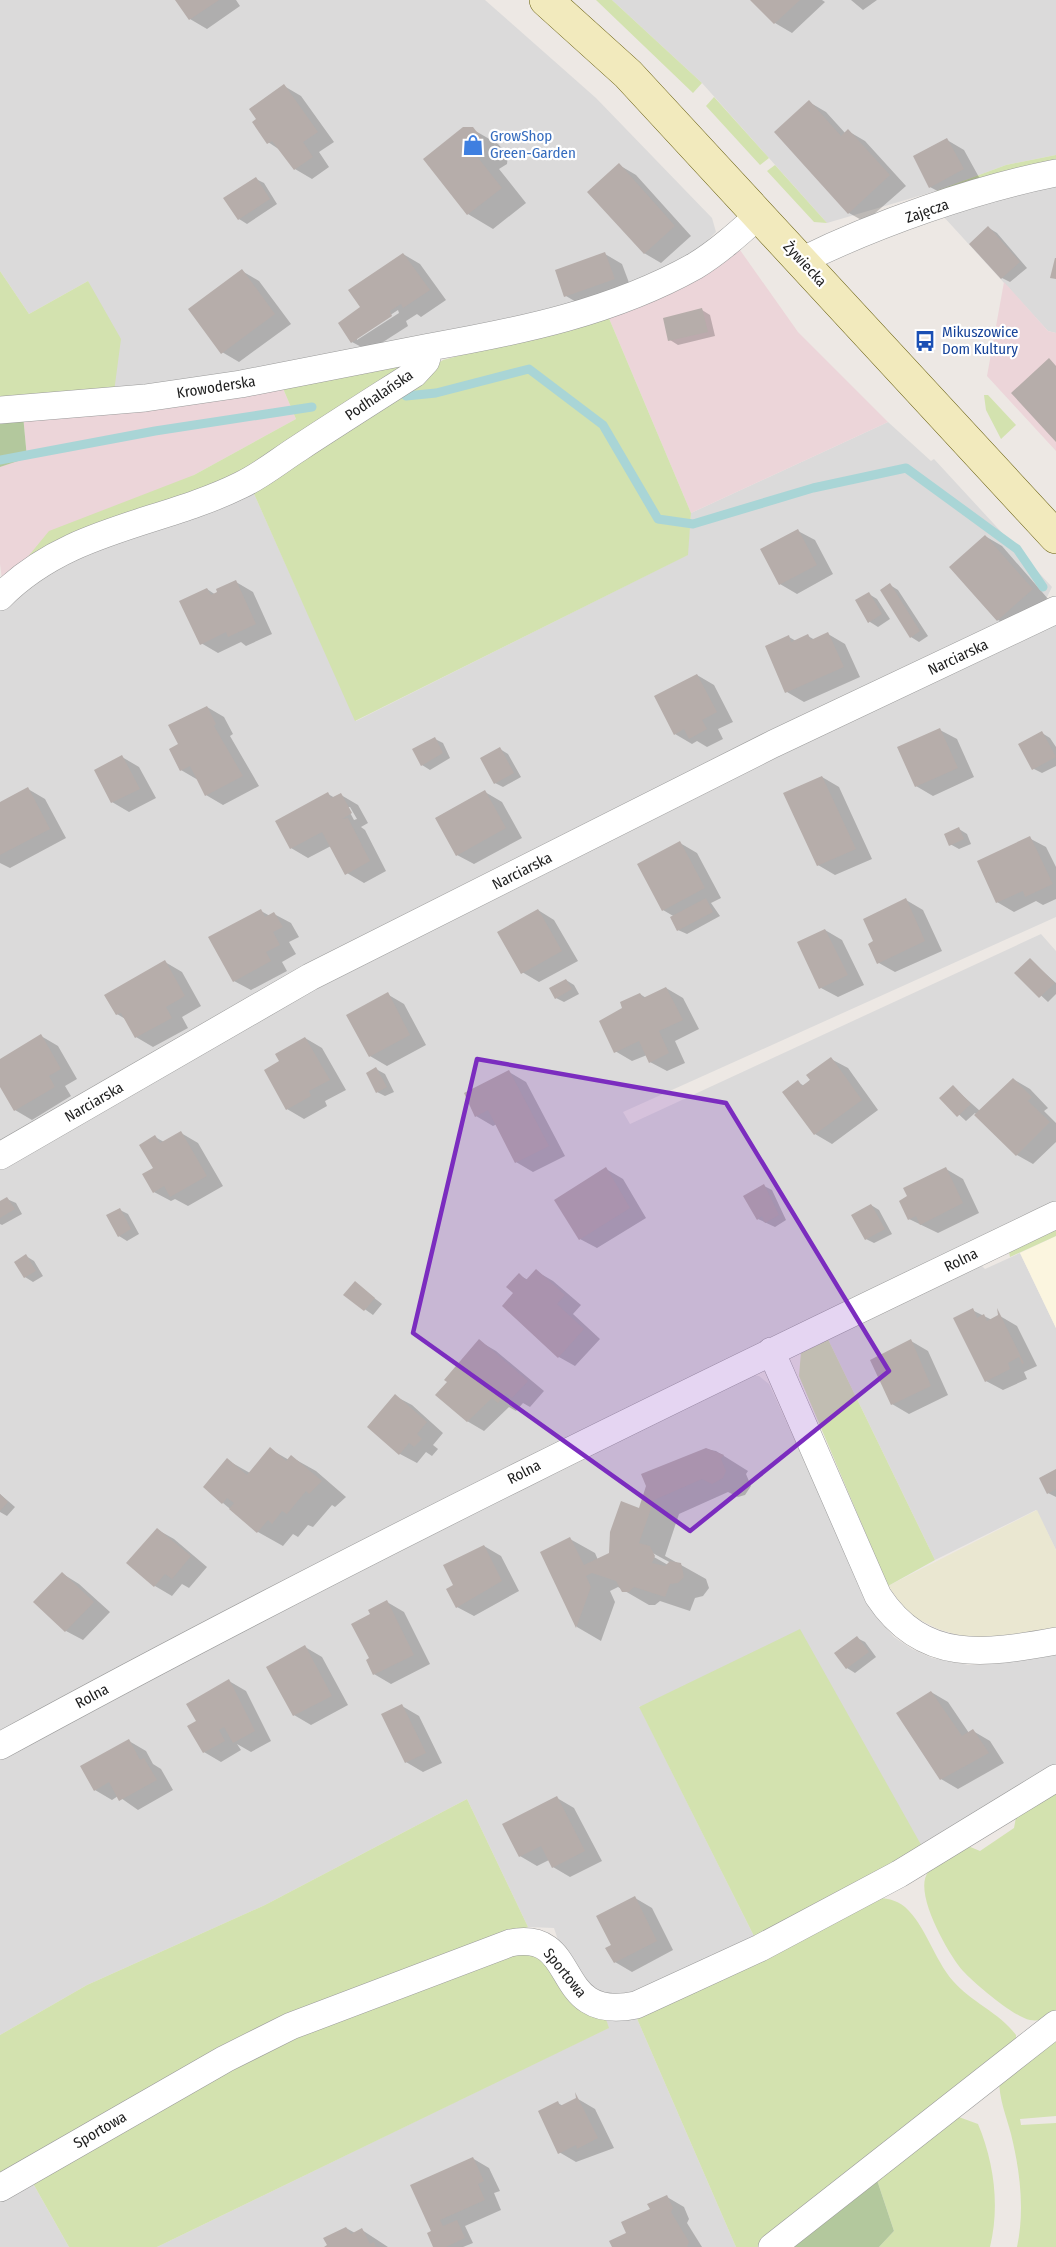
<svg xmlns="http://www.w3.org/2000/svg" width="1056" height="2247" viewBox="0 0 1056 2247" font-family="'Fira Sans Condensed',sans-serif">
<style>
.residential{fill:#dbdada}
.commercial{fill:#ecd5d9}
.education{fill:#fbf5df}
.farmland{fill:#eae7d1}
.grass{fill:#d3e2af}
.forest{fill:#b3c89d}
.shadow{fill:#0003;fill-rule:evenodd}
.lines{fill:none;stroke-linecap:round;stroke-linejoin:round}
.stream{stroke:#a9d5d6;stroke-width:9}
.building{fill:#b6adaa}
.street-casing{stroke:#9a9a9a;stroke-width:28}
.secondary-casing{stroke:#685f10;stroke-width:34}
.street{stroke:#fff;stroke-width:27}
.secondary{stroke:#f2eabd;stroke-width:33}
.marked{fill:#7b2cbf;fill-opacity:0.2;stroke:#7b2cbf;stroke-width:4.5;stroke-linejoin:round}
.labels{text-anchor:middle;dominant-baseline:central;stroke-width:4.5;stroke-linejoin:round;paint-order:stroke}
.shop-label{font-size:15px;fill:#366cbe;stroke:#fff;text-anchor:start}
.street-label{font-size:15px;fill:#1d1d1d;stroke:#fff}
.transit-label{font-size:15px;fill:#164399;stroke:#fff;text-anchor:start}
</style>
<rect width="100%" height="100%" fill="#ede8e4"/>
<path class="residential" d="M0,0H485L596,98L712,218L716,232L693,255L626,290L431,339L114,392L88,281L29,314L0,271Z
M612,0H1056V155L1006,165L936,191L827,223L702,83Z
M1056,181V333L1048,331L943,216Z
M888,422L931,461L934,459L1052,587L1046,599L1034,608L0,1149V605L34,576L251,487L356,721L687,555L691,513Z
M1056,619V917L623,1112L630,1124L1041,934L1056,951V1205L0,1737V1163L314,983Z
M1020,1253L1056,1328V1550L1036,1510L935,1560L825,1333L978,1262L985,1269Z
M745,1374L759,1376L769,1384L868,1601L877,1618L894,1637L912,1649L932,1658L969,1665L993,1664L1056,1654V1768L924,1850L639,1706L757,1942L633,2000L600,1998L559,1943L554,1928L528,1927L467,1799L265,1905L87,1985L0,2035V1754Z
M635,2014L736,2247H157L608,2028L606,2019Z
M30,2178L69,2247H0V2196Z"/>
<path class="commercial" d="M740,250L798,332L888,422L691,513L608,316Z
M1004,282L1048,331L1056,333V451L987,376Z
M282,386L296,419L194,475L3,587L0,564V467L27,457L23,415Z"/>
<path class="education" d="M1056,1236V1328L1020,1253Z"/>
<path class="farmland" d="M1037,1510L1056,1550V1628L1005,1637L967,1638L938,1629L914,1617L901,1604L888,1586Z"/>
<path class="grass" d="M596,0H612L702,83L693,93Z
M714,97L769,158L760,165L706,106Z
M1056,155V165L941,198L936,191L1006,165Z
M775,165L827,223L814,222L767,171Z
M0,271L29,314L88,281L121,339L114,392L0,402Z
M608,316L691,513L688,555L355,721L251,487L443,360Z
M410,359L409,368L275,457L3,587L49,531L194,475L296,419L282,386Z
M984,395H988L1016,425L1001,439L986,410Z
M1056,1225V1236L1010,1257L1008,1247Z
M825,1333L935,1560L888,1586L799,1376L801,1352Z
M800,1629L924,1850L757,1942L639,1707Z
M1056,1787V2012C1048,2017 1041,2022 1030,2020C1014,2017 975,1984 963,1971C949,1955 911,1890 929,1871C938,1860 957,1853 968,1846L980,1851L1014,1828L1017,1812Z
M467,1799L528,1927L491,1941L0,2179V2035L87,1985L265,1905Z
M874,1898C886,1898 895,1899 905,1907C926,1926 934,1959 953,1981C970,2001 1001,2014 1016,2035V2044L759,2247H736L635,2014Z
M512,1951L541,1955L606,2019L609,2028L157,2247H69L30,2178L295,2031Z
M1056,2034V2116L1020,2119L1021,2125L1056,2123V2247H1017C1025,2210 1020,2171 1011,2134C1006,2115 999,2099 999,2079Z
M956,2116L978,2124C994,2162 1000,2206 990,2247H879L894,2231L876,2177Z"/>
<path class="forest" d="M23,415L27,458L0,467V418Z
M876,2177L894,2231L879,2247H786Z"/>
<path class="shadow" d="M176,0H236L240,6L207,29L190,19Z
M752,0H822L825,2L792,33L775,23Z
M851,0H877L863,10Z
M284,86L301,96L334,142L319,152L329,167L312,179L295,169L280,150L268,142Z
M809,102L826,112L846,134L848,131L865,141L906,186L865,222L849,213Z
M472,129L498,144L508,155L507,164L499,169L526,203L493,229L468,214L425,159Z
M947,140L964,150L980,179L947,196L930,187Z
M619,165L636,175L691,236L661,263L644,253Z
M256,179L264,183L277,204L247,224L239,219Z
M989,228L997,233L1027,268L1010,282L1002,278Z
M403,254L420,264L446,300L421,317L417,314L406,321L408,326L369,351L352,342L362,308ZM398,310L399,313L357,340V337Z
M605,254L622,264L631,288L583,306L566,296Z
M242,271L259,281L291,324L239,362L222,352Z
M702,310L710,315L715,336L678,345L670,340Z
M798,531L815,540L833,574L797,594L780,584Z
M985,536L1002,546L1049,600L1015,629L998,620Z
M236,582L253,592L272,634L246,646L241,642L218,653L201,643L207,589L216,595Z
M890,585L898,590L928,636L919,642L911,637L882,590Z
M869,594L877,599L890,619L878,627L870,622Z
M828,634L845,644L860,677L804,702L787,692L767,647L789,637L796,641L808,636L815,640Z
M697,675L714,685L733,722L718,729L723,739L707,747L697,741L692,744L675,734Z
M207,707L224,717L233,734L230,736L259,786L223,805L206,795L198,780L181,770L180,745Z
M940,730L957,739L974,777L933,796L916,786Z
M1042,733L1050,738L1056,747V766L1042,773L1034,769Z
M435,739L443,743L450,758L430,770L422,765Z
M500,749L508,754L521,777L503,787L495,783Z
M122,757L139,767L156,798L129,812L112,802Z
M822,777L839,787L872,859L835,875L818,865Z
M28,789L45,799L66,838L10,868L0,863V810Z
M485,792L502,802L522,838L474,864L457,855Z
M328,794L335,798L341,795L358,805L368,823L361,827L365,830L386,871L364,883L347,873L331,846L308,858L291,848ZM347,807H350L357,819L354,820Z
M959,829L967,834L971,844L959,849L950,844Z
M1029,838L1046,847L1056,867V899L1043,905L1036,901L1014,912L997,902Z
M680,843L697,853L721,898L711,903L720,916L687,934L678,930L675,917L663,910Z
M906,900L923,910L942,951L895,972L879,963L875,942Z
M538,910L554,920L578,961L539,982L522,972Z
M261,911L270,916L274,914L291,923L299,937L289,942L296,954L282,962L287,971L251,990L234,981Z
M825,930L842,940L864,985L838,997L821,988Z
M1030,960L1056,983V994L1048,1002L1017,973Z
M165,962L182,972L201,1006L182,1017L188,1028L153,1047L136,1037L127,1020L117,1014Z
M566,980L574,985L579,994L564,1002L556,998Z
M666,988L683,998L699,1029L675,1041L685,1063L667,1071L650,1062L647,1055L632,1061L615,1051L624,1009L640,994L646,998Z
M387,994L404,1004L426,1045L387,1066L370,1056Z
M41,1036L58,1046L77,1079L65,1086L71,1096L32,1120L15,1110L0,1084V1060Z
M305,1038L322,1048L346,1090L325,1101L327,1106L304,1119L287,1109L281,1062Z
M831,1059L848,1068L878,1110L832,1144L815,1134L798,1082L804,1086Z
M376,1069L385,1074L394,1092L385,1096L377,1092Z
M509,1072L526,1082L565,1156L533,1172L516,1162L497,1124L493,1126L476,1116Z
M1013,1079L1030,1089L1048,1108L1044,1111L1056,1123V1142L1033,1164L1017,1155L975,1113L966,1121L941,1098L953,1087L980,1111Z
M181,1133L198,1143L223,1186L188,1206L175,1199L171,1201L154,1192L155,1137L164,1142Z
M606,1169L623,1179L646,1218L597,1248L580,1239Z
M946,1169L963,1179L979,1213L938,1233L909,1219Z
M764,1186L772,1190L786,1220L775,1227L758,1219Z
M7,1199L16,1203L22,1214L2,1225L0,1224V1203Z
M871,1205L879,1210L892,1234L874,1243L866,1239Z
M120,1210L128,1214L139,1234L127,1241L119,1236Z
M26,1256L34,1261L43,1276L33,1282L25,1277Z
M536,1271L553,1281L581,1305L573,1314L600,1339L575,1366L559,1357L515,1293L519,1275L528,1280Z
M355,1283L382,1304L373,1315L345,1295Z
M972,1310L992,1320L1000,1316L1017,1326L1037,1366L1024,1372L1027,1379L1003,1390L986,1381Z
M479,1341L496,1351L544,1391L530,1407L523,1403L516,1411L509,1407L484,1431L467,1421L449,1382Z
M911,1341L928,1351L948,1395L909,1414L892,1404Z
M395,1396L412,1405L443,1433L433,1445L438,1449L432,1456L426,1452L417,1463L400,1454L369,1426Z
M270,1449L289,1460L291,1457L316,1471L346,1497L335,1507L332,1505L313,1527L308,1525L298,1537L293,1534L283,1546L258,1532L223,1503L227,1460L250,1473Z
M706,1449L716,1451L748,1471L746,1474L751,1486L745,1495L738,1497L728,1492L679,1514L665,1556L706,1579L709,1588L703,1596L695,1598L690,1611L660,1601L655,1605H649L618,1587L610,1591L615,1602L601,1641L577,1627L542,1553L570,1539L595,1553L598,1560L611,1554L640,1510L648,1486L643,1475ZM649,1551L671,1563L668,1565L647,1553Z
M1056,1471V1497L1048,1493Z
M0,1494L15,1507L7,1516L0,1512Z
M158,1530L174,1539L207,1567L189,1588L182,1584L172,1596L155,1586L129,1563Z
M484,1546L501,1556L519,1591L474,1616L457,1607L455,1585Z
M63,1574L79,1584L110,1612L83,1640L66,1631Z
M387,1602L404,1612L430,1664L391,1684L374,1674L371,1659L372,1614Z
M857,1638L865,1642L876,1657L855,1673L847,1668Z
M305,1647L322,1657L348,1705L311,1725L294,1715Z
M229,1681L246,1691L271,1741L251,1752L237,1744L241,1750L221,1762L204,1752L198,1722Z
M931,1692L948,1702L969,1733L973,1731L990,1741L1004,1763L958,1789L941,1779Z
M402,1706L419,1716L442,1763L423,1772L406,1762Z
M129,1741L146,1751L153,1764L161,1769L173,1790L138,1810L118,1796L112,1800L95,1790Z
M557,1798L574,1808L602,1861L570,1877L553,1867L549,1860L537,1866L520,1856Z
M635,1898L652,1908L673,1950L632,1972L615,1962L613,1945Z
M578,2099L595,2109L614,2148L576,2162L559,2152L558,2103L563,2106Z
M472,2158L489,2168L500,2191L494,2193L501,2210L465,2226L473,2243L463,2247H435L433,2232Z
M667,2197L684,2207L689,2219L687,2223L702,2247H614Z
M346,2228L355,2233L362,2230L388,2247H327Z"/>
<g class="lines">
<path class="stream" d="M406,396L436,393L529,369L603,425L658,519L693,524L813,488L906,468L1017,549L1043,587
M0,460L155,431L312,407"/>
</g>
<path class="building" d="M175,0H219L189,20Z
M750,0H800L774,24Z
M284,84L318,132L303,142L313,157L294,170L272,141L267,144L252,122L256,119L249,109Z
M809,100L841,136L848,129L890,175L848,214L774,132Z
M463,127H473L483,140L482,149L475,154L502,188L467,215L423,159Z
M947,138L964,169L929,188L913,156Z
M619,163L675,226L644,254L587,192Z
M256,177L270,199L238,220L223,198Z
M988,226L1020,262L1001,279L969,244Z
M605,252L615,279L564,297L555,270Z
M403,253L430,290L403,308L401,304L390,311L392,316L351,343L338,323L360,307L348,290Z
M1055,258H1056V279L1050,278Z
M242,269L275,314L221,354L188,309Z
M702,308L708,332L668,341L663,318Z
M1049,358L1056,366V442L1011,393Z
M798,529L817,565L779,585L760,549Z
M985,535L1033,589L997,621L949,567Z
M236,580L256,624L228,637L226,632L200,645L179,601L207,588L211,595L217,592L216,589Z
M890,583L920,631L910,638L880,590Z
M869,592L882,614L868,623L855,600Z
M828,632L844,667L785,693L765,646L789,635L791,642L808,634L811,640Z
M697,674L717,712L702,720L707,729L689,739L684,729L674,735L654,696Z
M207,706L216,724L214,726L243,776L205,796L190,766L180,771L169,749L178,744L168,725Z
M940,728L958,768L915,787L897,747Z
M1042,731L1056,757L1032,770L1018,744Z
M435,737L443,753L421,766L412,749Z
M500,747L514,773L494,784L480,758Z
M122,755L140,789L111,803L94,770Z
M822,776L856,849L817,866L783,793Z
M28,787L50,829L0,855V802Z
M485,790L506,828L456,856L435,818Z
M328,792L331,798L341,793L352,813L342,819L348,818L370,861L345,875L322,832L290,849L275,821Z
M959,827L964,839L949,846L944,834Z
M1030,836L1053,884L1025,897L1023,891L996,903L977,861Z
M680,841L705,888L662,911L637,864Z
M706,898L713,912L677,931L670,917Z
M906,898L925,941L877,964L868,944L873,941L863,919Z
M261,909L265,917L274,912L283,927L273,932L280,945L266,952L271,961L233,982L208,937Z
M538,909L562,951L521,974L497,932Z
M825,929L848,975L819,989L797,942Z
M1030,958L1055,983L1039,998L1014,973Z
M165,960L185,996L166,1007L172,1018L135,1038L121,1013L116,1015L104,995Z
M566,979L572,989L555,999L549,988Z
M666,987L683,1020L659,1031L669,1053L649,1063L639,1041L614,1053L599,1021L622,1008L620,1002L640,993L643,998Z
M388,992L410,1035L369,1057L346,1015Z
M41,1034L61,1069L49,1076L55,1087L14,1111L0,1087V1059Z
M305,1037L330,1080L309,1091L311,1096L286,1110L264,1070L279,1061L275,1054Z
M831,1057L862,1100L814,1135L782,1092L798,1080L802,1086L810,1080L806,1075Z
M376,1067L387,1087L376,1093L366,1073Z
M509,1070L549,1146L515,1163L488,1110L475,1117L464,1093Z
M1013,1078L1032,1097L1028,1101L1050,1122L1016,1156L974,1115Z
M953,1085L971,1104L957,1117L939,1098Z
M181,1131L207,1176L170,1197L164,1186L153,1193L142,1174L153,1168L139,1145L155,1135L160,1143Z
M606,1167L630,1208L579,1240L554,1200Z
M946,1167L963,1203L920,1225L916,1216L908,1220L899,1201L907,1196L903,1188Z
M764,1184L779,1215L765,1223L762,1216L757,1220L743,1196Z
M7,1197L15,1209L0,1218V1201Z
M871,1204L885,1229L865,1240L851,1215Z
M120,1208L131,1229L118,1237L106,1215Z
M26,1254L36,1271L24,1278L14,1262Z
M536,1269L565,1295L557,1304L584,1329L558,1358L502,1306L513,1293L506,1287L519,1273L526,1280Z
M355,1281L375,1298L364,1311L343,1295Z
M973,1308L977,1318L984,1314L987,1321L998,1315L997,1308L1024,1363L1022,1364L1019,1357L1008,1363L1010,1369L985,1382L953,1318Z
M479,1339L528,1381L512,1398L506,1393L498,1403L492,1398L467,1422L435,1395L447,1382L444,1380Z
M911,1339L931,1386L891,1405L870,1360Z
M395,1394L427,1422L417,1434L422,1439L414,1447L409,1443L399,1455L367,1427Z
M270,1447L286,1461L291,1455L322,1481L309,1494L306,1491L287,1514L282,1511L272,1524L268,1520L257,1533L229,1509L234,1503L227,1498L222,1504L203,1487L227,1458L247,1475Z
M706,1448L724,1455L721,1459L726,1471L723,1478L712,1484L702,1479L654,1500L639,1543L650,1546L655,1556L652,1563L665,1566L670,1561L681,1563L684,1577L678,1583L670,1584L665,1597L634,1587L629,1592H622L616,1581L592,1573L586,1576L591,1587L576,1628L540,1552L570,1537L584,1565L609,1553L610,1532L621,1501L639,1508L646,1486L641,1474Z
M1056,1469V1489L1047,1494L1039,1478Z
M0,1494L8,1502L0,1511Z
M157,1528L191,1556L172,1579L165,1574L154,1587L126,1563Z
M484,1545L502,1581L456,1608L446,1589L453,1585L443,1565Z
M62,1572L94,1602L65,1632L33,1602Z
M387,1600L414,1655L373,1675L366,1660L369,1658L351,1624L370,1614L368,1610Z
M857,1636L869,1652L846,1669L834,1653Z
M305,1645L332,1696L293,1716L266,1667Z
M229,1679L255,1731L233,1743L224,1727L219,1730L225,1741L203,1753L187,1726L196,1721L186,1704Z
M931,1691L962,1736L973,1729L989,1753L940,1780L896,1713Z
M402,1704L426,1753L405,1763L381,1714Z
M129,1739L140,1760L144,1758L157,1780L119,1801L109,1782L94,1791L80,1766Z
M557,1796L585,1851L552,1868L541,1846L519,1857L502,1824Z
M635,1896L657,1941L614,1963L605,1948L611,1945L596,1916Z
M575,2092L598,2138L577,2149L576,2145L558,2154L538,2111L558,2101L560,2106L576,2098Z
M473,2157L484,2181L478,2184L485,2200L440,2220L443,2226L457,2220L465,2238L446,2247H433L427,2233L431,2231L410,2185Z
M667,2195L673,2208L671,2212L689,2242L687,2247H612L609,2241L626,2233L621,2222L650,2209L647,2204Z
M346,2227L351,2234L362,2228L370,2244L374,2242L376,2247H324L327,2245L323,2238Z"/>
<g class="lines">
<defs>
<path id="street" d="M803,260C876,224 975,189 1056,173
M0,410L145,398L241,384L430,347
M0,597C68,528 160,525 241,485C262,475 280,460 299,448C337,423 375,399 414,374L426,361L430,347C521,331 613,312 695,266C718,252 739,233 759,215
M0,1156L310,977L773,744L1056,610
M771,1351L878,1596C923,1664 985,1654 1056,1641
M0,1746C346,1557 701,1385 1056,1215
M0,2188L225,2059L291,2026L510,1943C583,1929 549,2023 636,2005L760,1948L899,1874L1056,1778
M772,2247L1056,2024"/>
<path id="secondary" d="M546,0L628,74L1056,537"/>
</defs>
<use href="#street" class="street-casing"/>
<use href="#secondary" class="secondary-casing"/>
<use href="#street" class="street"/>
<use href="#secondary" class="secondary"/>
</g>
<path class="marked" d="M477,1059L726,1103L889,1371L690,1531L413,1333Z"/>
<defs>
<symbol id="shop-bare" viewBox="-9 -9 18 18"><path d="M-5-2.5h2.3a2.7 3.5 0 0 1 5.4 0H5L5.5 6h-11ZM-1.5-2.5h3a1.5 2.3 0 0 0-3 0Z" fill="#3f7fe0" stroke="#fff" stroke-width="2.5" paint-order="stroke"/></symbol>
<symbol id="bus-bare" viewBox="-9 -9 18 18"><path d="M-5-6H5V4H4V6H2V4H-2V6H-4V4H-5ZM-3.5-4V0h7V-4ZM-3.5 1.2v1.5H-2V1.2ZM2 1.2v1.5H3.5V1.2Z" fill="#1a4fb4" stroke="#fff" stroke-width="2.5" paint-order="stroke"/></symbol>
</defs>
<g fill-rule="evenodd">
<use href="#shop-bare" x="458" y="130" width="30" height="30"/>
<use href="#bus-bare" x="910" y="326" width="30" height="30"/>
</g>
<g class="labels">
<g class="shop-label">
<text x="490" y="136">GrowShop<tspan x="490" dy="17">Green-Garden</tspan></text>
</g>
<g class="street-label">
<text transform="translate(927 211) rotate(-19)">Zajęcza</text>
<text transform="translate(805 264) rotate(47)">Żywiecka</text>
<text transform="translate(216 387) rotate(-9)">Krowoderska</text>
<text transform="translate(379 395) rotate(-34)">Podhalańska</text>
<text transform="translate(958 657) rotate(-25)">Narciarska</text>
<text transform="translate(522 871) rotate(-27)">Narciarska</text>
<text transform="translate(94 1102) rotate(-30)">Narciarska</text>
<text transform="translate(961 1260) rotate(-26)">Rolna</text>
<text transform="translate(524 1472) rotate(-27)">Rolna</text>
<text transform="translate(92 1696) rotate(-28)">Rolna</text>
<text transform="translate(565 1973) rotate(51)">Sportowa</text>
<text transform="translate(100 2130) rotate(-30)">Sportowa</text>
</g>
<g class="transit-label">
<text x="942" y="332">Mikuszowice<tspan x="942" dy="17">Dom Kultury</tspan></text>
</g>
</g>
</svg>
